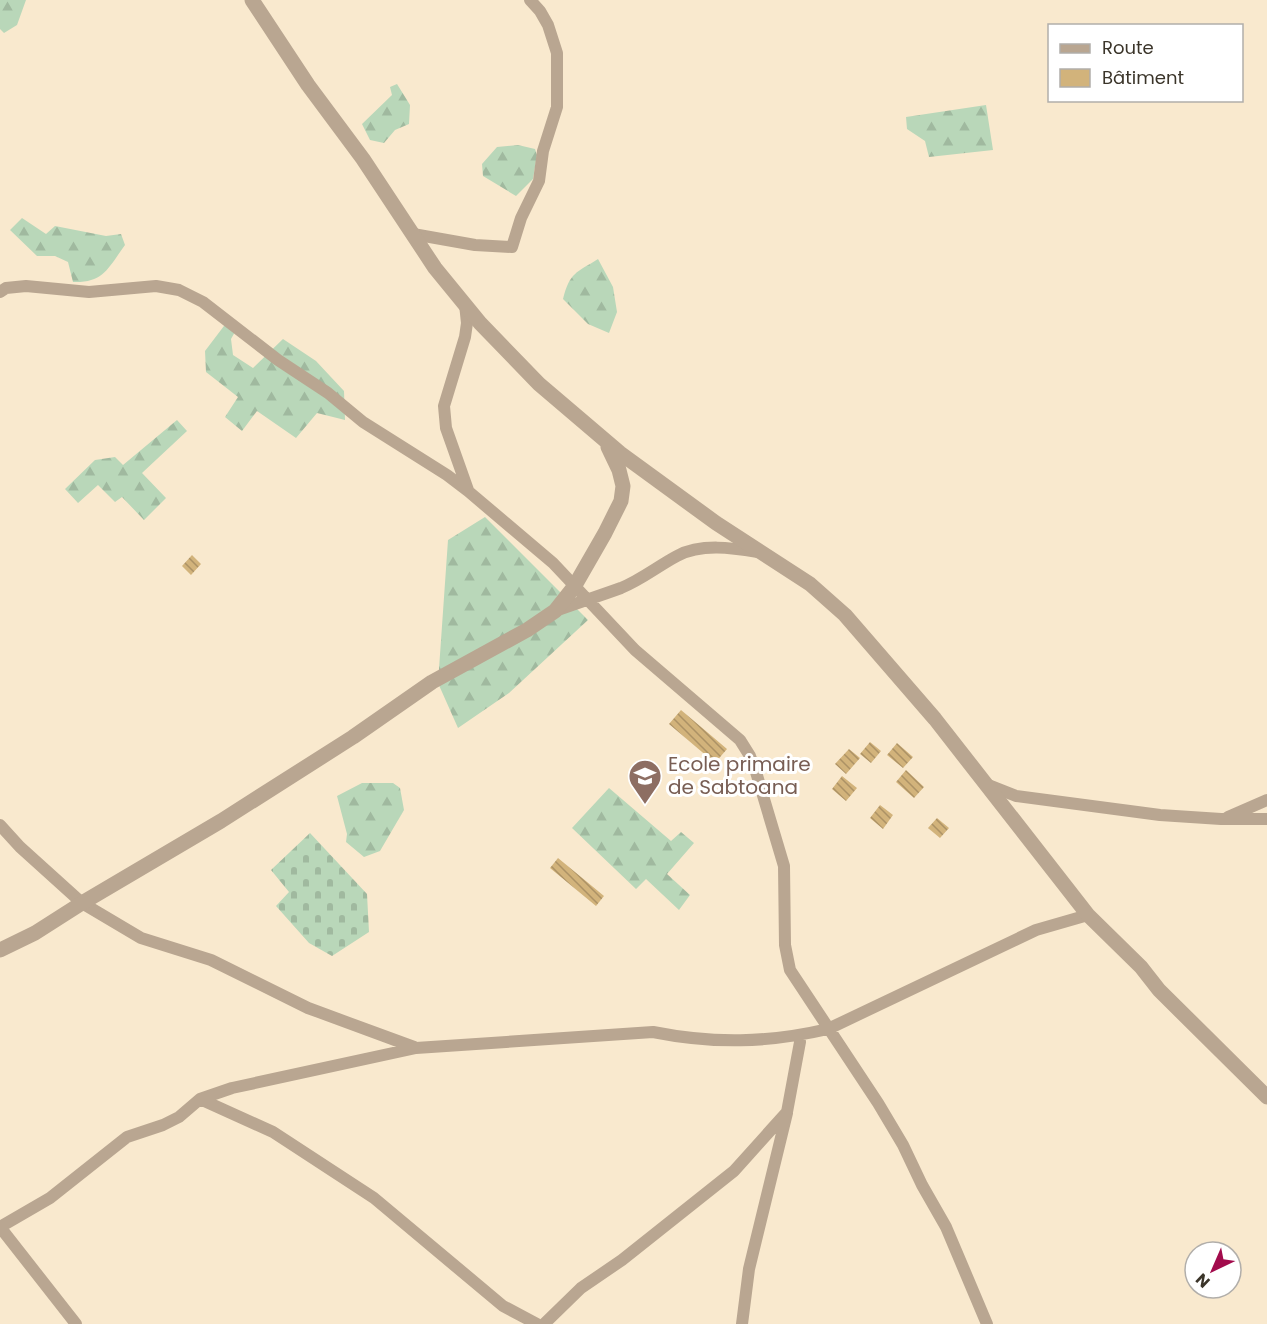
<svg xmlns="http://www.w3.org/2000/svg" width="1267" height="1324" viewBox="0 0 1267 1324" font-family="Poppins,sans-serif">
<style>
.forest{fill:url(#forest-firs)}
.cemetery{fill:url(#cemetery-stones)}
.building{fill:url(#building-back-hatch)}
.lines{fill:none;stroke-linecap:round;stroke-linejoin:round}
.minor{stroke:#b9a691;stroke-width:12}
.tertiary{stroke:#b9a691;stroke-width:15}
.labels{text-anchor:middle;dominant-baseline:central;stroke-width:6;stroke-linejoin:round;paint-order:stroke}
.education-label{font-size:20px;fill:#785e54;stroke:#fff;text-anchor:start}
</style>
<defs>
<pattern id="forest-firs" width="22" height="20" patternUnits="userSpaceOnUse" patternTransform="scale(1.5)"><rect width="22" height="20" fill="#b9d7b9"/><path d="M5 1l3.5 6h-7zM16 11l3.5 6h-7z" fill="#a0b99f"/></pattern>
<pattern id="cemetery-stones" width="16" height="16" patternUnits="userSpaceOnUse" patternTransform="scale(1.5)"><rect width="16" height="16" fill="#b9d7b9"/><path d="M2 7V4a2 2 0 0 1 4 0v3zM10 15v-3a2 2 0 0 1 4 0v3z" fill="#a0b99f"/></pattern>
<pattern id="building-back-hatch" width="6" height="6" patternUnits="userSpaceOnUse" patternTransform="scale(1.5)"><rect width="6" height="6" fill="#d2b37b"/><path d="M-1 5l2 2M0 0l6 6M5-1l2 2" fill="none" stroke="#ac9265"/></pattern>
</defs>
<rect width="100%" height="100%" fill="#f9e9ce"/>
<path class="forest" d="M0,0H26L17,25L4,33L0,29Z
M397,84L410,105L409,124L395,130L384,143L370,140L362,124L392,95L390,87Z
M986,105L993,150L929,157L925,141L907,129L906,117Z
M518,145L535,149L537,155L533,179L516,196L483,176L482,164L497,147Z
M22,218L46,234L55,226L106,236L121,234L125,245C108,268 104,283 73,282L68,262L55,256H37L10,230Z
M598,259L613,287L617,312L609,333L588,324L563,299C570,272 576,273 598,259Z
M227,322L236,330L231,339L233,355L253,368L283,339L316,361L344,391L345,420L317,413L296,438L257,411L242,431L225,417L238,397L206,372L205,351Z
M177,420L187,431L142,473L166,498L144,520L122,497L115,502L98,485L78,503L65,489L95,460L115,457L123,465Z
M485,517L588,620L509,693L458,728L438,683L448,540Z
M362,783H393L400,788L404,810L380,851L364,857L346,842L347,834L337,796Z
M609,788L671,841L681,832L694,843L667,874L690,895L679,910L646,879L636,889L572,828Z"/>
<path class="cemetery" d="M310,833L367,894L369,932L332,956L309,943L276,906L289,892L271,870Z"/>
<path class="building" d="M192,555L201,564L191,575L182,566Z
M681,710L727,749L715,763L669,724Z
M870,742L881,751L871,763L860,754Z
M897,743L913,757L903,768L887,755Z
M849,749L860,758L846,774L835,764Z
M906,770L924,787L914,798L896,782Z
M842,776L857,788L846,801L832,789Z
M880,805L893,815L883,829L870,818Z
M937,818L949,828L940,838L928,828Z
M558,858L604,896L596,906L550,868Z"/>
<g class="lines">
<path class="minor" d="M413,234L475,245L512,247L521,218L539,181L543,151L557,107V53L548,25L540,11L530,0
M0,292L6,288L26,286L89,292L156,286L179,290L203,302L278,360L328,393L363,422L447,475L468,491L553,563L635,650L740,740L750,756L756,772L784,866L785,945L790,970L878,1103L903,1145L922,1185L946,1227L987,1324
M465,304L467,323L465,337L444,406L446,428L468,490
M555,611C577,603 599,596 621,588C641,580 658,566 677,556C701,543 733,548 758,552
M986,784L1016,796L1160,815L1221,819H1267
M1228,817L1267,800
M0,825L20,847L82,903L141,938L211,960L308,1008L414,1047
M200,1099L273,1132L374,1198L503,1306L537,1324
M76,1324L0,1227L50,1198L127,1137L163,1125L179,1117L200,1099L232,1088L416,1048L653,1032C713,1044 768,1043 828,1029L1036,930L1088,915
M544,1324L581,1288L622,1260L734,1171L787,1112L800,1042L799,1036
M742,1324L749,1269L787,1113"/>
<path class="tertiary" d="M252,0L308,85L363,159L435,268L480,323L539,384L620,453L716,523L810,584L845,615L935,719L1088,915L1141,967L1159,990L1267,1097
M0,950L35,933L82,903L221,821L353,737L432,682L527,630L555,611L574,587L605,533L621,501L623,486L619,470L608,447"/>
</g>
<defs>
<symbol id="school-pin" viewBox="-11 -11 22 30"><path d="M0 17L-7.5 6A9.5 9.5 0 1 1 7.5 6Z" fill="#8d6e63" stroke="#fff"/><path d="M0-5L7-2L0 1L-7-2ZM-4 1L0 2.5L4 1V4Q0 6-4 4Z" fill="#fff"/></symbol>
</defs>
<g fill-rule="evenodd">
<use href="#school-pin" x="626" y="757" width="38" height="52"/>
</g>
<g class="labels">
<g class="education-label">
<text x="668" y="764">Ecole primaire<tspan x="668" dy="23">de Sabtoana</tspan></text>
</g>
</g>
<rect x="1048" y="24" width="195" height="78" fill="#ffffff" stroke="#b1aeaa" stroke-width="1.5"/>
<rect x="1060" y="44" width="30" height="9" fill="#b9a691" stroke="#b1aeaa" stroke-width="1.5"/>
<text x="1102" y="54" font-size="18" fill="#3b352a">Route</text>
<rect x="1060" y="69" width="30" height="18" fill="#d2b37b" stroke="#b1aeaa" stroke-width="1.5"/>
<text x="1102" y="84" font-size="18" fill="#3b352a">Bâtiment</text>
<g transform="translate(1213 1270) rotate(224)"><circle r="28" fill="#ffffff" stroke="#b1aeaa" stroke-width="1.5"/>
<path d="M0-4.5L10 22L0 15L-10 22Z" fill="#a20b4c"/>
<text y="-9" font-size="16" font-weight="bold" text-anchor="middle" fill="#3b352a">N</text>
</g>
</svg>
